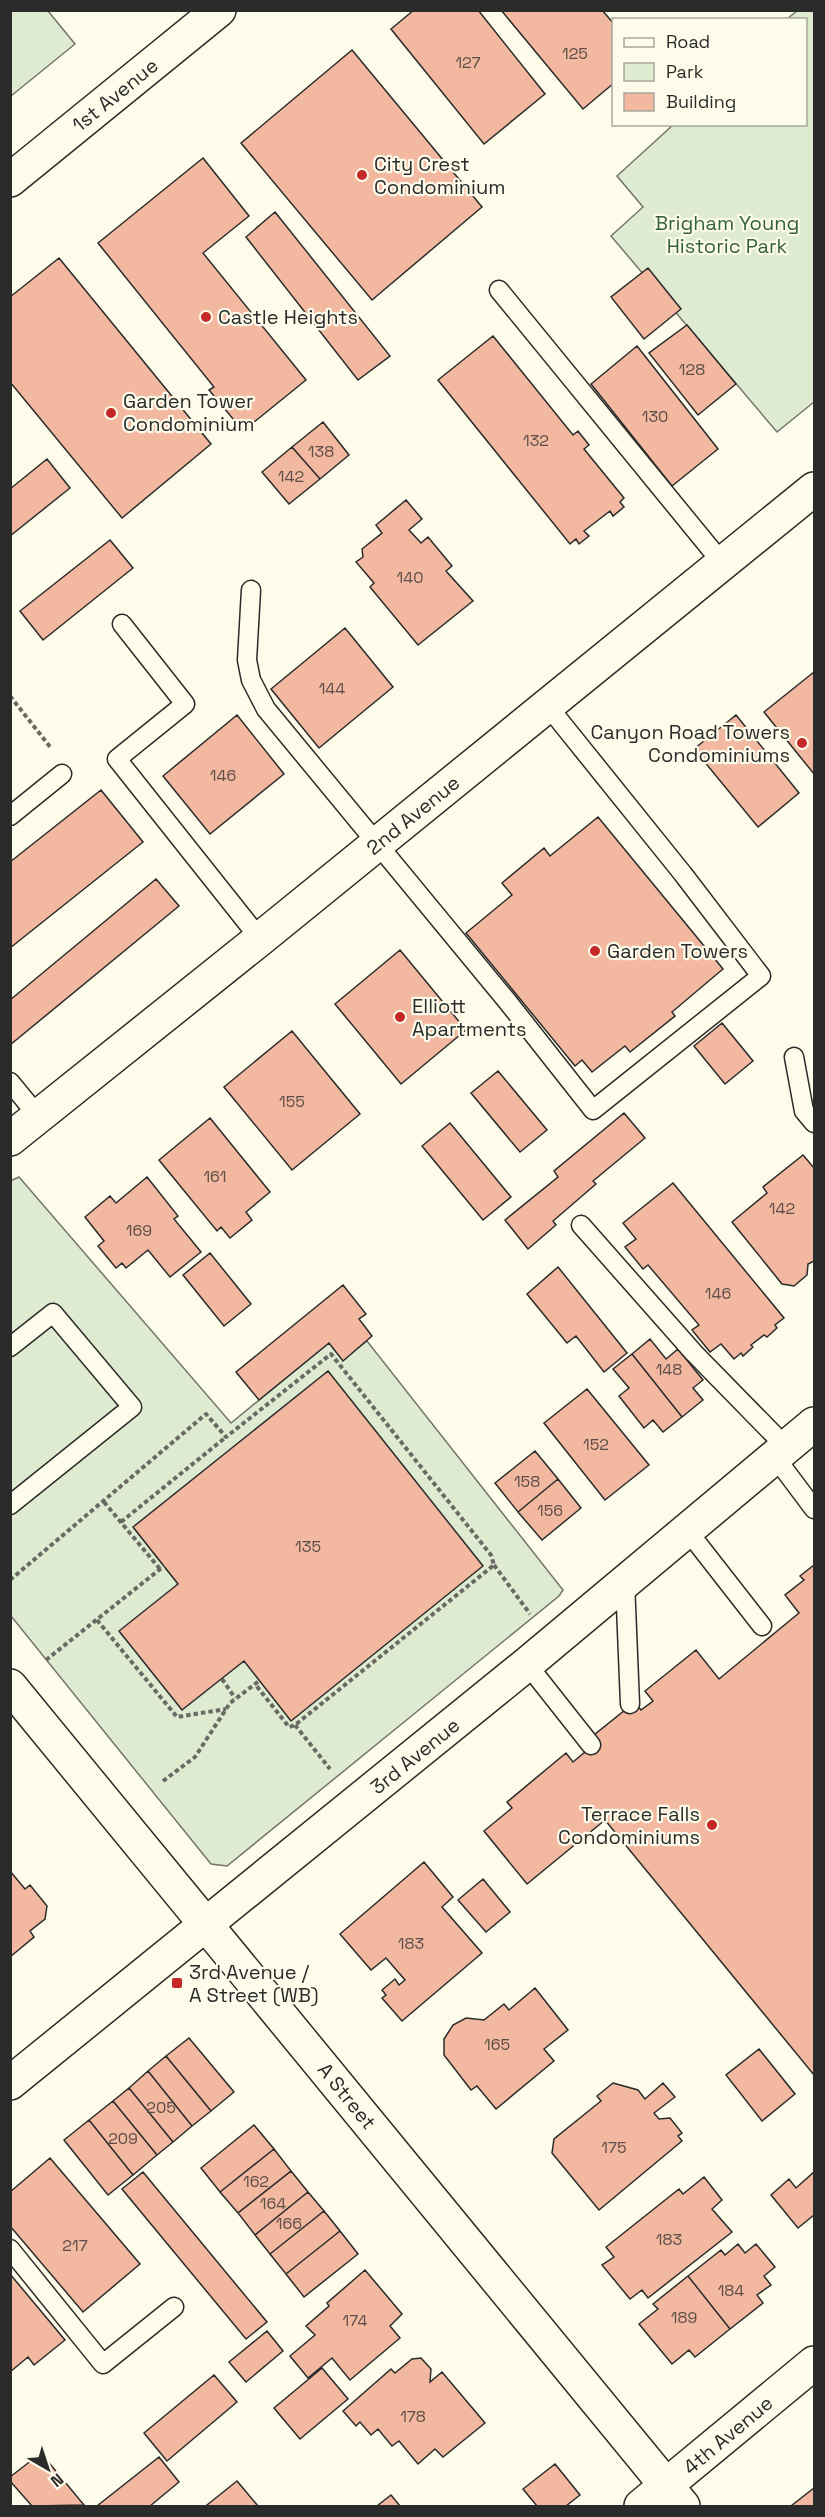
<svg xmlns="http://www.w3.org/2000/svg" width="825" height="2517" viewBox="0 0 825 2517" font-family="'Space Grotesk',sans-serif">
<style>
.green{fill:#deebd1;stroke:#74746e;stroke-width:1.5}
.building{fill:#f2b8a0;stroke:#2b2b2b;stroke-width:1.5}
.lines{fill:none;stroke-linecap:round;stroke-linejoin:round}
.lane-casing{stroke:#2b2b2b;stroke-width:21}
.street-casing{stroke:#2b2b2b;stroke-width:36}
.secondary-casing{stroke:#2b2b2b;stroke-width:36}
.path{stroke:#6a6964;stroke-width:4;stroke-dasharray:4.5 3;stroke-linecap:butt}
.lane{stroke:#fdfbea;stroke-width:18}
.street{stroke:#fdfbea;stroke-width:33}
.secondary{stroke:#fdfbea;stroke-width:33}
.poi-dot{fill:#c62828;stroke:#fdfbea;stroke-width:2}
.labels{text-anchor:middle;dominant-baseline:central;stroke-width:4.5;stroke-linejoin:round;paint-order:stroke}
.number-label{font-size:16px;fill:#5d4e48}
.street-label{font-size:20px;fill:#2b2b2b;stroke:#fdfbea}
.poi-label{font-size:20px;fill:#2b2b2b;stroke:#fdfbea;text-anchor:start}
.park-label{font-size:20px;fill:#34623c;stroke:#fdfbea}
</style>
<rect width="100%" height="100%" fill="#fdfbea"/>
<path class="green" d="M11,10L48,11L75,44L11,96Z
M797,11H814V402L777,432L611,236L643,207L617,176L673,125L806,124V20L787,19Z
M19,1177L231,1423L329,1343L343,1360L367,1341L563,1590L559,1596L227,1866L211,1864L11,1616L10,1181Z"/>
<path class="building" d="M414,10H478L545,94L484,144L391,29Z
M501,10H602L614,24V83L583,109Z
M352,50L482,207L372,300L241,143Z
M203,158L249,216L203,253L306,380L243,431L209,390L214,387L98,243Z
M275,212L390,356L358,380L246,237Z
M59,258L211,444L122,518L10,382V297Z
M648,268L681,309L644,339L611,297Z
M687,325L736,384L698,415L649,353Z
M493,336L573,435L578,431L589,445L584,449L624,498L620,502L624,507L613,516L610,511L584,531L589,536L579,544L576,539L570,544L438,380Z
M637,346L718,449L672,486L591,384Z
M323,422L349,455L320,479L292,447Z
M292,447L320,479L289,504L262,472Z
M47,459L70,488L10,536V489Z
M406,500L422,519L409,530L421,543L428,537L452,566L446,571L473,601L418,645L370,587L374,583L356,562L363,557L362,549L382,533L376,525Z
M110,540L133,568L43,640L20,611Z
M345,628L393,687L319,748L271,689Z
M814,672V774L764,712Z
M237,715L284,774L210,834L163,776Z
M736,715L799,793L758,827L694,749Z
M101,790L143,842L10,948V862Z
M598,817L723,969L672,1012L675,1016L630,1052L625,1046L592,1072L582,1060L575,1066L466,933L512,895L502,883L544,848L550,856Z
M156,879L179,906L10,1045V1000Z
M400,950L466,1030L401,1084L335,1004Z
M722,1023L753,1061L725,1084L694,1046Z
M292,1031L360,1114L292,1170L224,1087Z
M498,1071L547,1130L520,1152L471,1093Z
M624,1113L645,1138L593,1181L596,1184L553,1221L556,1225L528,1249L505,1220L558,1177L554,1171Z
M210,1118L270,1192L246,1212L252,1220L230,1238L221,1227L217,1231L159,1160Z
M450,1123L511,1197L483,1220L422,1146Z
M803,1155L814,1168V1261L808,1264L807,1275L794,1286L782,1284L732,1222L767,1193L763,1187Z
M147,1177L178,1216L174,1219L201,1252L170,1277L148,1250L126,1268L122,1263L116,1268L98,1246L104,1241L85,1217L110,1196L116,1203Z
M673,1183L784,1318L775,1325L777,1328L767,1337L764,1335L751,1345L753,1347L743,1356L741,1353L734,1359L721,1344L710,1352L692,1330L699,1325L648,1265L643,1269L625,1247L636,1239L623,1223Z
M210,1253L251,1304L224,1326L183,1275Z
M558,1267L627,1353L604,1372L576,1336L567,1343L527,1294Z
M343,1285L366,1314L359,1319L372,1336L343,1361L329,1343L259,1400L236,1372Z
M650,1339L666,1359L678,1349L703,1380L693,1388L703,1400L682,1417L632,1354Z
M632,1354L682,1417L663,1432L653,1420L644,1428L619,1396L629,1388L613,1369Z
M328,1371L483,1566L291,1721L244,1661L182,1710L119,1631L178,1584L133,1527Z
M587,1389L649,1465L605,1500L544,1423Z
M535,1451L558,1479L518,1512L495,1483Z
M558,1479L581,1508L542,1540L518,1512Z
M814,1565V2075L605,1820L527,1884L484,1831L512,1808L507,1802L566,1753L573,1762L598,1741L594,1735L635,1702L641,1710L653,1701L645,1691L696,1650L719,1679L799,1613L785,1595L804,1580L800,1576Z
M424,1862L453,1897L442,1907L482,1953L402,2021L382,1998L386,1995L382,1990L395,1979L399,1985L405,1980L386,1958L371,1970L340,1934Z
M10,1871L25,1889L30,1885L47,1906L45,1919L30,1931L34,1937L10,1957Z
M483,1879L510,1912L486,1932L458,1900Z
M535,1988L568,2030L544,2049L554,2061L496,2109L477,2086L471,2090L444,2055V2039L453,2025L466,2018L484,2020L504,2004L509,2010Z
M189,2038L234,2092L211,2111L166,2056Z
M759,2049L795,2094L762,2121L726,2075Z
M166,2056L211,2111L192,2126L148,2071Z
M148,2071L192,2126L173,2142L129,2088Z
M613,2083L638,2090L645,2099L663,2083L675,2097L654,2113L659,2119L670,2118L682,2133L678,2136L682,2141L599,2210L552,2153L554,2139L601,2101L597,2096Z
M129,2088L173,2142L157,2155L113,2101Z
M113,2101L157,2155L133,2175L89,2120Z
M89,2120L133,2175L108,2195L64,2140Z
M254,2125L274,2149L220,2192L201,2168Z
M274,2149L291,2171L238,2213L220,2192Z
M50,2158L140,2264L83,2312L10,2226V2192Z
M291,2171L308,2192L255,2235L238,2213Z
M143,2172L267,2322L246,2339L122,2189Z
M814,2172V2215L798,2228L771,2195L789,2179L796,2188Z
M704,2177L722,2200L712,2209L732,2232L648,2298L642,2290L630,2299L602,2265L614,2257L606,2247L679,2189L683,2194Z
M308,2192L324,2211L270,2254L255,2235Z
M324,2211L340,2231L286,2274L270,2254Z
M340,2231L358,2254L304,2297L286,2274Z
M738,2244L745,2253L756,2244L775,2267L764,2276L771,2285L757,2295L763,2303L730,2329L688,2276L721,2250L725,2255Z
M365,2270L402,2314L390,2326L400,2338L350,2380L332,2358L308,2378L290,2356L315,2335L306,2326L329,2306L327,2303Z
M10,2274L65,2340L34,2365L28,2357L10,2372Z
M688,2276L730,2329L695,2357L689,2350L672,2364L639,2324L658,2309L653,2304Z
M267,2331L283,2351L246,2382L229,2362Z
M421,2358L431,2369L430,2382L442,2372L485,2423L443,2457L435,2449L418,2464L399,2441L392,2446L378,2429L371,2435L360,2422L356,2426L343,2411L391,2369L395,2373L412,2359Z
M322,2368L348,2399L300,2439L274,2408Z
M214,2375L237,2402L167,2461L144,2433Z
M41,2453L84,2505L32,2506L10,2481V2477Z
M159,2457L179,2482L150,2506H97Z
M555,2464L580,2495L566,2506H537L523,2489Z
M237,2481L258,2506H208L207,2505Z
M814,2488V2506H791Z
M391,2495L400,2506H377Z"/>
<g class="lines">
<defs>
<path id="lane" d="M499,290L723,564
M251,590L247,660L251,680L266,709L507,1001L593,1110L761,976L683,874L547,705
M122,624L185,704L117,759L260,939
M10,816L62,774
M794,1057L804,1111L814,1123
M10,1082L38,1116
M581,1225L694,1353L786,1447
M10,1347L53,1313L132,1407L10,1505
M775,1457L814,1509
M687,1530L762,1626
M625,1582L630,1704
M527,1664L591,1745
M10,2249L103,2364L174,2307"/>
<path id="street" d="M10,180L219,10
M10,1686L683,2506
M641,2506L814,2363"/>
<path id="secondary" d="M10,1139L260,939L814,489
M10,2083L527,1664L814,1424"/>
</defs>
<use href="#lane" class="lane-casing"/>
<use href="#street" class="street-casing"/>
<use href="#secondary" class="secondary-casing"/>
<path class="path" d="M10,696L51,748
M104,1502L160,1569
M121,1522L226,1437
M494,1565L530,1614
M10,1580L206,1414L226,1437L331,1354L491,1555L494,1565L295,1725L289,1727L255,1684
M97,1620L177,1717L226,1709
M46,1660L164,1566
M222,1679L235,1698
M295,1725L330,1769
M163,1781L195,1757L230,1703L259,1681"/>
<use href="#lane" class="lane"/>
<use href="#street" class="street"/>
<use href="#secondary" class="secondary"/>
</g>
<g class="poi-dot">
<circle cx="362" cy="175" r="6"/>
<circle cx="206" cy="317" r="6"/>
<circle cx="111" cy="413" r="6"/>
<circle cx="802" cy="743" r="6"/>
<circle cx="595" cy="951" r="6"/>
<circle cx="400" cy="1017" r="6"/>
<circle cx="712" cy="1825" r="6"/>
<rect x="171" y="1977" width="12" height="12" rx="3"/>
</g>
<g class="labels">
<g class="number-label">
<text x="575" y="53">125</text>
<text x="468" y="62">127</text>
<text x="692" y="369">128</text>
<text x="655" y="416">130</text>
<text x="536" y="440">132</text>
<text x="321" y="451">138</text>
<text x="291" y="476">142</text>
<text x="410" y="577">140</text>
<text x="332" y="688">144</text>
<text x="223" y="775">146</text>
<text x="292" y="1101">155</text>
<text x="215" y="1176">161</text>
<text x="782" y="1208">142</text>
<text x="139" y="1230">169</text>
<text x="718" y="1293">146</text>
<text x="669" y="1369">148</text>
<text x="596" y="1444">152</text>
<text x="527" y="1481">158</text>
<text x="550" y="1510">156</text>
<text x="308" y="1546">135</text>
<text x="411" y="1943">183</text>
<text x="497" y="2044">165</text>
<text x="161" y="2107">205</text>
<text x="123" y="2138">209</text>
<text x="614" y="2147">175</text>
<text x="256" y="2181">162</text>
<text x="273" y="2203">164</text>
<text x="289" y="2223">166</text>
<text x="669" y="2239">183</text>
<text x="75" y="2245">217</text>
<text x="731" y="2290">184</text>
<text x="684" y="2317">189</text>
<text x="355" y="2320">174</text>
<text x="413" y="2416">178</text>
</g>
<g class="street-label">
<text transform="translate(115 95) rotate(-39)">1st Avenue</text>
<text transform="translate(413 815) rotate(-39)">2nd Avenue</text>
<text transform="translate(415 1756) rotate(-39)">3rd Avenue</text>
<text transform="translate(347 2096) rotate(51)">A Street</text>
<text transform="translate(728 2435) rotate(-40)">4th Avenue</text>
</g>
<g class="poi-label">
<text x="374" y="164">City Crest<tspan x="374" dy="23">Condominium</tspan></text>
<text x="218" y="317">Castle Heights</text>
<text x="123" y="401">Garden Tower<tspan x="123" dy="23">Condominium</tspan></text>
<text x="790" y="732" text-anchor="end">Canyon Road Towers<tspan x="790" dy="23">Condominiums</tspan></text>
<text x="607" y="951">Garden Towers</text>
<text x="412" y="1006">Elliott<tspan x="412" dy="23">Apartments</tspan></text>
<text x="700" y="1814" text-anchor="end">Terrace Falls<tspan x="700" dy="23">Condominiums</tspan></text>
<text x="189" y="1972">3rd Avenue /<tspan x="189" dy="23">A Street (WB)</tspan></text>
</g>
<g class="park-label">
<text x="727" y="223">Brigham Young<tspan x="727" dy="23">Historic Park</tspan></text>
</g>
</g>
<rect width="825" height="2517" fill="none" stroke="#2b2b2b" stroke-width="24"/>
<rect x="612" y="18" width="195" height="108" fill="#fdfbea" stroke="#a9a89e" stroke-width="1.5"/>
<rect x="624" y="38" width="30" height="9" fill="#fdfbea" stroke="#a9a89e" stroke-width="1.5"/>
<text x="666" y="48" font-size="18" fill="#2b2b2b">Road</text>
<rect x="624" y="63" width="30" height="18" fill="#deebd1" stroke="#a9a89e" stroke-width="1.5"/>
<text x="666" y="78" font-size="18" fill="#2b2b2b">Park</text>
<rect x="624" y="93" width="30" height="18" fill="#f2b8a0" stroke="#a9a89e" stroke-width="1.5"/>
<text x="666" y="108" font-size="18" fill="#2b2b2b">Building</text>
<g transform="translate(48 2469) rotate(141)" stroke="#fdfbea" stroke-width="4.5" paint-order="stroke">
<path d="M0-4.5L10 22L0 15L-10 22Z" fill="#2b2b2b"/>
<text y="-9" font-size="16" font-weight="bold" text-anchor="middle" fill="#2b2b2b">N</text>
</g>
</svg>
